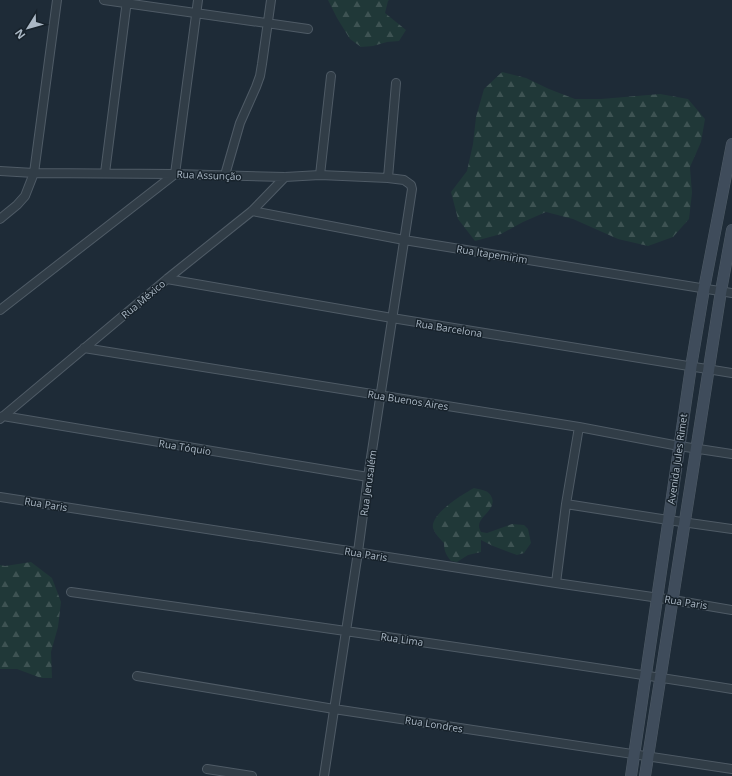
<svg xmlns="http://www.w3.org/2000/svg" width="732" height="776" viewBox="0 0 732 776" font-family="'Open Sans',sans-serif">
<style>
.forest{fill:url(#forest-firs)}
.lines{fill:none;stroke-linecap:round;stroke-linejoin:round}
.minor-casing{stroke:#4f5b66;stroke-width:10}
.secondary-casing{stroke:#4f5b66;stroke-width:12}
.minor{stroke:#313d47;stroke-width:8}
.secondary{stroke:#3f4c5b;stroke-width:11}
.labels{text-anchor:middle;dominant-baseline:central;stroke-width:3;stroke-linejoin:round;paint-order:stroke}
.street-label{font-size:10px;fill:#abb8c5;stroke:#17222b}
</style>
<defs>
<pattern id="forest-firs" width="22" height="20" patternUnits="userSpaceOnUse"><rect width="22" height="20" fill="#203838"/><path d="M5 1l3.5 6h-7zM16 11l3.5 6h-7z" fill="#3e5353"/></pattern>
</defs>
<rect width="100%" height="100%" fill="#1e2b37"/>
<path class="forest" d="M328,0H389L388,1L385,13L406,30L399,41L387,42L373,46L361,47L350,39L337,18Z
M502,72L526,78L549,89L575,99H601L660,94L688,99L705,119L701,142L690,167L692,193L689,219L673,237L648,246L618,239L573,219L546,212L523,222L501,234L475,241L458,219L451,192L467,171L473,144L476,117L484,89Z
M474,488C482,490 489,490 492,498C496,510 479,516 479,526C479,528 480,530 481,532L487,533L512,524L524,525L528,529L531,543L524,553L517,555L493,546L481,540V552L468,555L457,562L451,561C446,555 444,551 444,543C440,539 435,534 433,528C430,514 463,494 474,488Z
M31,562L52,578L61,602L58,627L51,652L52,678H41L17,669H0V565L5,566Z"/>
<g class="lines">
<defs>
<path id="minor" d="M104,0L308,29
M0,171L34,173L175,174L285,177L320,175L388,178L404,180L411,185L412,189L368,477L358,552L324,776
M105,173L127,0
M225,175L240,123L256,87L260,76L262,64L271,0
M320,175L331,76
M388,178L396,83
M252,211L404,240L732,293
M0,219L17,205L25,196L34,173L57,0
M167,279L392,318L732,373
M0,310L175,174L198,0
M84,348L579,427L679,446L732,454
M3,416L368,477
M0,419L167,279L252,211L285,177
M0,497L556,583L673,600L732,610
M566,504L668,520L732,529
M556,583L566,504L579,427
M71,592C292,623 512,654 732,689
M137,676L334,709L732,769
M207,769L252,776"/>
<path id="secondary" d="M631,776L691,367L704,289L732,144
M645,776L721,291L732,230"/>
</defs>
<use href="#minor" class="minor-casing"/>
<use href="#secondary" class="secondary-casing"/>
<use href="#minor" class="minor"/>
<use href="#secondary" class="secondary"/>
</g>
<g class="labels">
<g class="street-label">
<text transform="translate(209 175) rotate(2)">Rua Assunção</text>
<text transform="translate(492 254) rotate(9)">Rua Itapemirim</text>
<text transform="translate(143 299) rotate(-40)">Rua México</text>
<text transform="translate(449 328) rotate(9)">Rua Barcelona</text>
<text transform="translate(408 400) rotate(9)">Rua Buenos Aires</text>
<text transform="translate(185 447) rotate(9)">Rua Tóquio</text>
<text transform="translate(677 459) rotate(-82)">Avenida Jules Rimet</text>
<text transform="translate(368 483) rotate(-82)">Rua Jerusalém</text>
<text transform="translate(46 504) rotate(9)">Rua Paris</text>
<text transform="translate(366 554) rotate(9)">Rua Paris</text>
<text transform="translate(686 602) rotate(9)">Rua Paris</text>
<text transform="translate(402 639) rotate(8)">Rua Lima</text>
<text transform="translate(434 724) rotate(9)">Rua Londres</text>
</g>
</g>
<g transform="translate(28 28) rotate(233)" stroke="#17222b" stroke-width="3" paint-order="stroke">
<path d="M0-3L7 15L0 10L-7 15Z" fill="#abb8c5"/>
<text y="-6" font-size="11" font-weight="bold" text-anchor="middle" fill="#abb8c5">N</text>
</g>
</svg>
